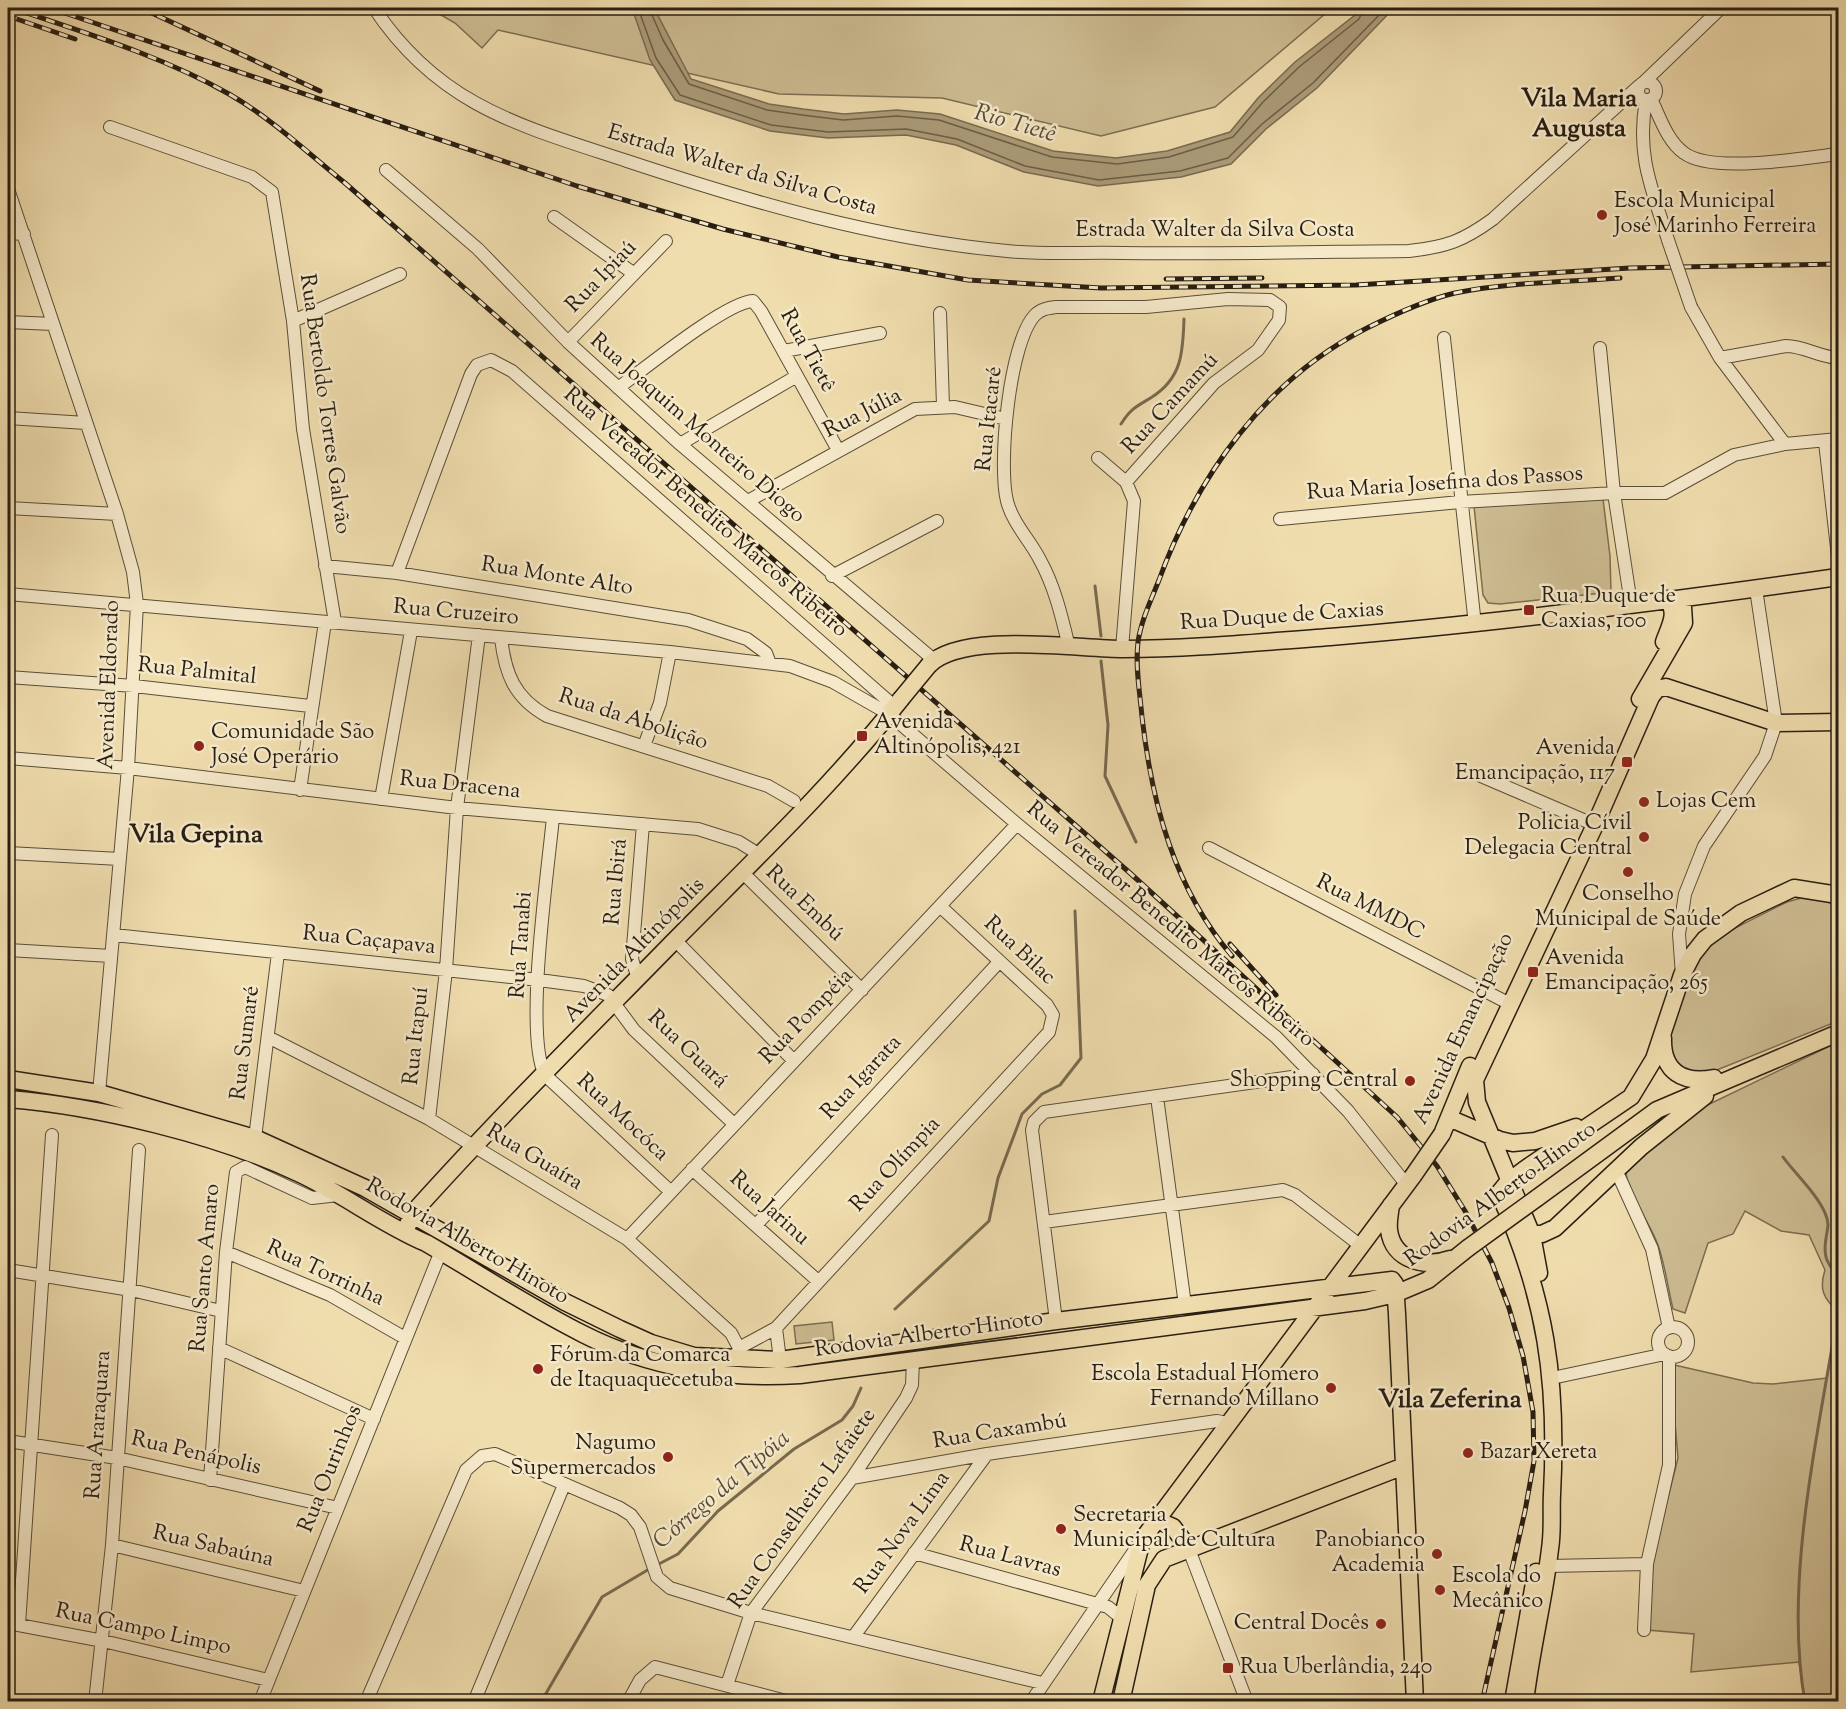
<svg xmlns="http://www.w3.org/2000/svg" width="1846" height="1709" viewBox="0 0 1846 1709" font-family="'Sorts Mill Goudy',serif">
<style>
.green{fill:#cebd93;stroke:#7b6e52;stroke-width:1.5}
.water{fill:#ac9c79;stroke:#776a50;stroke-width:1.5}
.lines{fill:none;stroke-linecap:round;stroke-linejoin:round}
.shore{stroke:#6a5d46;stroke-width:1.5}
.stream{stroke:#776a50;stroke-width:3}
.minor-casing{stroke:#5a4e39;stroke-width:14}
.major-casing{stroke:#281e12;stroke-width:19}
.minor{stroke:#f5e9ca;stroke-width:12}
.major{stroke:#f0ddae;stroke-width:16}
.rail-casing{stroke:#281e12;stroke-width:5}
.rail{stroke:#f5e9ca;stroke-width:3;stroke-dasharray:9;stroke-linecap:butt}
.minor-bridge-casing{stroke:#5a4e39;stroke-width:14;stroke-linecap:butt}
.major-bridge-casing{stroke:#281e12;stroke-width:19;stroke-linecap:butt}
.minor-bridge{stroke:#f5e9ca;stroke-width:12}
.major-bridge{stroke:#f0ddae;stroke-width:16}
.poi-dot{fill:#8f2418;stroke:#f5e9ca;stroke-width:2}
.labels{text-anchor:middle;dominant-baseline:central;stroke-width:5;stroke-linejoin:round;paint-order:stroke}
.street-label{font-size:22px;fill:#281e12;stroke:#f5e9ca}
.poi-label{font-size:22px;fill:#281e12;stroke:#f5e9ca;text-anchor:start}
.water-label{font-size:24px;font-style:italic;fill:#564a36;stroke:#f5e9ca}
.quarter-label{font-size:26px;font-weight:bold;fill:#281e12;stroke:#f5e9ca}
</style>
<rect width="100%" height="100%" fill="#f0ddae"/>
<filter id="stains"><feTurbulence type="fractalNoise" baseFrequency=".00333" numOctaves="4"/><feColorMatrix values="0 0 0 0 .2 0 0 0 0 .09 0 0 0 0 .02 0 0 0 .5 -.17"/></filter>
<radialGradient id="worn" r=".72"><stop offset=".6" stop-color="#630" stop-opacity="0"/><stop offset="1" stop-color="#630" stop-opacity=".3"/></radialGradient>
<path class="green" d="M429,8H1332L1215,107L1101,136L942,98L779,94L498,30L482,48L455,23Z
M1603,499L1610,556L1611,592L1500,604L1488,603L1483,595L1474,506Z
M1801,898H1817L1838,906V1021L1712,1072L1701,1073L1685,1069L1671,1056L1668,1036L1687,970L1719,936L1787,902Z
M1838,1042V1311C1823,1299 1819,1288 1825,1270L1809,1235L1781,1231L1745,1211L1733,1234L1708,1243L1685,1313L1673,1309C1668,1288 1665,1265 1658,1245C1650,1223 1627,1192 1626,1171L1691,1113Z
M1838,1311V1701H1805L1799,1662L1691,1672L1694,1634L1647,1630L1651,1565L1678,1458L1670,1364L1753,1383L1773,1384L1827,1378Z
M832,1322L834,1340L796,1344L794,1326Z"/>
<path class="water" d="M632,8H654L691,79L769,104L803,109L844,114L897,110L940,114L1053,151L1116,158L1167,151L1230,132L1258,98L1295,62L1355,15L1359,8H1394L1317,88L1266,129L1231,164L1181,177L1098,186L1024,172L956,145L906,135L828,138L770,131L675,100L650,60Z"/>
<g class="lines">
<path class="shore" d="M638,8L656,58L680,95L771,125L828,132L906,129L957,139L1025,166L1099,180L1180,171L1228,158L1262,124L1313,83L1386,8
M649,8L663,40L689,84L767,110L802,115L843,120L897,116L939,120L1052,157L1117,164L1169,157L1233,137L1263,102L1299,67L1359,19L1364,8"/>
<path class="stream" d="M1121,424C1131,408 1136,407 1152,397C1182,378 1183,352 1184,319
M1095,586L1101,636
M1101,661L1108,725L1105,776L1136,842
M1783,1157C1795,1174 1828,1204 1828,1225C1827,1237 1823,1245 1826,1257C1828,1266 1837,1272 1838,1282
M895,1309L989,1221L998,1178L1022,1114L1042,1094L1060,1085L1081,1058L1075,911
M657,1565L678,1554L718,1511L794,1449L842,1420L853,1406L861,1388
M541,1702L602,1597L651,1568
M1805,1702C1783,1580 1819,1433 1838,1311"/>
<defs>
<path id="minor" d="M374,8C439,106 521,126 627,161C751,202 876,239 1007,251C1045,255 1084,252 1122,253C1218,254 1314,252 1409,251C1446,247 1463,241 1493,219L1639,86
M1638 91a9 9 0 1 1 18 0a9 9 0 1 1-18 0Z
M1643,83L1721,8
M1651,99C1660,117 1667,141 1684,153C1712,174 1803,158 1838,154
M1646,100C1636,155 1652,189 1668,240
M110,127L252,177L272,192L293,321L303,429L335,622
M386,170L478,249L568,342L680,444L934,660
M8,189L117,514L133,572L137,604L128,768L99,1093
M554,217L633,273
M8,233L24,234
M1691,307L1720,358L1785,444
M940,313L943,406
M293,321L400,274
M8,322L53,324
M1444,338L1475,625
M568,342L666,241
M1600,348L1614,493L1631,604
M784,351L880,333
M1720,358L1786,346C1804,346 1819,357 1838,358
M618,388C643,370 726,302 753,301L761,311L838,450
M8,418L86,423
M1825,442L1838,557
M680,444L797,376
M1098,458L1126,482L1134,501L1122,649
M748,501L915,409L955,407L1006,419
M8,508L117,514
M1280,519L1460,502L1614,493H1665L1734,455L1785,444L1838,439
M325,566L397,573L688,620L747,639L766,653L769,661
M397,573L471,374L477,365L491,360L512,371L894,706
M832,576L937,521
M8,594L670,652L790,666L833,682L889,714L1017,824L1276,1037L1348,1111L1406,1184
M501,638C505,673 514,698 547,716L768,786L794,801
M1069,647C1062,618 1055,587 1040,560C1030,540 1013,524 1007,501C998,465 1009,342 1035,315C1041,309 1048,308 1056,307H1146L1228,299L1270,300L1280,307L1279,320L1258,350L1214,383L1126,482
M8,677L134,686L310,706
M644,746L660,703L670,652
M8,758L128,768L457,808L698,829L739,842L760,855
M1481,776L1595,825
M300,790L325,622
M381,799L411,631
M553,817C548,871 524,1034 545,1075L671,1192
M1209,848L1512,1005
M8,853L120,859
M743,873L862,990
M114,935L539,980L584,986L608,995L634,1030L734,1124
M675,940L794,1061
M8,950L111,956
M1682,975L1679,934L1685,894L1704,846L1765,756L1776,723L1756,589
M638,979L632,959L643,824
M268,1037L429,1119L627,1239L731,1333L739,1348L736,1355
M1157,1097L1185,1305
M429,1119L446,970L457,808L479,635
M255,1138L278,953
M692,1169L818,1281
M1616,1170L1652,1249L1669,1328
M1044,1222L1283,1190L1295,1195L1361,1246
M757,1224L999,962
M627,1239L1017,824
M226,1252L330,1295L405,1338
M8,1270L131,1290L221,1311
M1056,1321L1032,1130L1034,1122L1044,1112L1313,1074
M1658 1342a15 15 0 1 1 30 0a15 15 0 1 1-30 0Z
M776,1328L780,1360
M219,1348L374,1419
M739,1348L776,1328L1049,1032L1053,1015L1047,1005L941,907
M1552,1378L1665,1354
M8,1441L117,1458L338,1508
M852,1478L987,1454L1217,1421L1227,1423
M210,1480L226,1252L236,1172L245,1167L312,1198L338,1195
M112,1545L304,1591
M1188,1547L1247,1702
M914,1553L1108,1607L1119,1616L1121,1623
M1548,1566L1647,1564
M8,1623L103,1641L268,1680
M19,1625L52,1135
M1644,1630L1647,1564L1669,1465V1356
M854,1636L987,1454
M727,1685L751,1613L852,1478L906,1398L912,1385L913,1360
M95,1702L112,1545L139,1150
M260,1702L441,1251
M366,1702L466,1470L482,1456L495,1454L620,1508L631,1515L640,1527L657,1577L670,1588L751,1613L1042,1683
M474,1702L564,1485
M628,1702L640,1680L655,1667L790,1702
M1031,1702L1137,1547"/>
<path id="major" d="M1664,642C1669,627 1679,613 1667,599
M929,665C963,631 1076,649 1123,649C1192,649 1261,642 1330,637C1500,623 1670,601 1838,577
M1640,699L1684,623L1683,607
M1663,1038C1662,1072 1683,1084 1714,1078
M8,1079L99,1093L255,1138L365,1188L565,1302L620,1329L651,1343L694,1356L780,1360L1056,1321L1392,1280L1395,1284L1397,1314L1415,1702
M8,1099C97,1106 217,1135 298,1173C342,1193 381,1224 426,1243C478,1273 529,1307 583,1334C650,1368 726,1380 800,1375L1365,1301L1395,1294L1428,1280L1468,1248
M1449,1118L1500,1140L1513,1143L1535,1141L1576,1127
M1442,1134L1470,1066
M1537,1198L1657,1110L1838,1033
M1391,1205C1390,1213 1388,1222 1389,1230C1393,1261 1425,1268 1450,1259
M408,1225L411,1215C495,1121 586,1031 675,940C752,862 832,786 901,699
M1522,1233L1542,1234L1555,1228L1641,1147L1705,1096
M1539,1273L1532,1235L1477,1102L1475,1080L1595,825L1651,697L1657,689L1666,687L1776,723L1838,722
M1157,1520L1173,1527L1188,1547
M1101,1702L1142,1540L1413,1176
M1121,1702L1147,1585L1164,1559L1404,1466
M1513,1702L1536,1572
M1525,1702C1531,1650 1544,1600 1550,1549C1553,1530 1551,1513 1552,1494C1558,1381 1546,1297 1499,1193L1508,1182L1525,1169L1631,1097L1654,1059L1682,975L1693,954L1705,939L1741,913L1794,888L1838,895"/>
</defs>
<use href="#minor" class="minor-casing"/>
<use href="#major" class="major-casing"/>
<use href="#minor" class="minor"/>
<use href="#major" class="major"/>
<defs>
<path id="rail" d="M12,8C85,33 162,56 229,94C271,118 308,153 345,183L1130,873L1397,1117L1437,1166L1465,1211L1492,1263L1509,1308L1523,1356L1533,1412L1534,1461L1525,1511L1482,1702
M50,8L577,186L723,229L838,257L968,280L1101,288L1356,285L1630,268L1838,264
M141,8L320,91
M8,16L75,39
M1166,279L1262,278
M1230,944L1276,995
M1232,956C1174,888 1152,804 1142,717C1140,693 1135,667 1138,642C1141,621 1151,600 1159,580C1197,476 1266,379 1367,328C1395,314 1425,300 1455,293C1508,282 1566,282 1620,278"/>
</defs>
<use href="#rail" class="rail-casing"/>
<use href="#rail" class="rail"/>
<defs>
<path id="minor-bridge" d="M1668,240L1691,307"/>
<path id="major-bridge" d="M901,699L929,665
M1413,1176L1442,1134
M1468,1248L1537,1198"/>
</defs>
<use href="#minor-bridge" class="minor-bridge-casing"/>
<use href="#major-bridge" class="major-bridge-casing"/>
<use href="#minor-bridge" class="minor-bridge"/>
<use href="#major-bridge" class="major-bridge"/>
</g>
<g class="poi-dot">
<circle cx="1602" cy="215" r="6"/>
<rect x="1523" y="604" width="12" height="12" rx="3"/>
<rect x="856" y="730" width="12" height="12" rx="3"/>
<circle cx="199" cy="746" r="6"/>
<rect x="1621" y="756" width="12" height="12" rx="3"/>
<circle cx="1644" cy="802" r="6"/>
<circle cx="1644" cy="837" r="6"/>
<circle cx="1628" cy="872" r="6"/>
<rect x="1527" y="966" width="12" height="12" rx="3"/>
<circle cx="1410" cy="1081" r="6"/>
<circle cx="538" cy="1369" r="6"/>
<circle cx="1331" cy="1388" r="6"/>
<circle cx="1468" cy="1453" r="6"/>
<circle cx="668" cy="1457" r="6"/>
<circle cx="1061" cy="1529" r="6"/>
<circle cx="1437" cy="1554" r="6"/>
<circle cx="1440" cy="1590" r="6"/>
<circle cx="1381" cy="1624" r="6"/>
<rect x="1222" y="1662" width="12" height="12" rx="3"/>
</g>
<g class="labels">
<g class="street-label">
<text transform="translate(742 171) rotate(16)">Estrada Walter da Silva Costa</text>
<text x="1215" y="231">Estrada Walter da Silva Costa</text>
<text transform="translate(602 277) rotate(-46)">Rua Ipiaú</text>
<text transform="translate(807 351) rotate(61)">Rua Tietê</text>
<text transform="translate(324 404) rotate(82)">Rua Bertoldo Torres Galvão</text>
<text transform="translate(1171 404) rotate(-47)">Rua Camamú</text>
<text transform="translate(863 414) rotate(-27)">Rua Júlia</text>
<text transform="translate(990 419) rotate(-84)">Rua Itacaré</text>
<text transform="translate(697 429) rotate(41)">Rua Joaquim Monteiro Diogo</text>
<text transform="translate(1445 484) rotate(-4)">Rua Maria Josefina dos Passos</text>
<text transform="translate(705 513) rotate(41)">Rua Vereador Benedito Marcos Ribeiro</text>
<text transform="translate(557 577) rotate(9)">Rua Monte Alto</text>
<text transform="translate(456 613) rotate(5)">Rua Cruzeiro</text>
<text transform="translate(1282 617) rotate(-4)">Rua Duque de Caxias</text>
<text transform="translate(197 672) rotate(6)">Rua Palmital</text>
<text transform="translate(110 685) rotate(-88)">Avenida Eldorado</text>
<text transform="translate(633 720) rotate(18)">Rua da Abolição</text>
<text transform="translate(460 786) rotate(6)">Rua Dracena</text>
<text transform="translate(617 882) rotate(-85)">Rua Ibirá</text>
<text transform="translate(804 904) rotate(44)">Rua Embú</text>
<text transform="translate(1370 908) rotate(27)">Rua MMDC</text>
<text transform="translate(1170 925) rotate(40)">Rua Vereador Benedito Marcos Ribeiro</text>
<text transform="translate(369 941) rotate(6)">Rua Caçapava</text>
<text transform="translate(522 945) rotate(-86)">Rua Tanabi</text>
<text transform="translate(635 951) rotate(-46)">Avenida Altinópolis</text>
<text transform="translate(1019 951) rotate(43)">Rua Bilac</text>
<text transform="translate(807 1017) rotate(-46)">Rua Pompéia</text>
<text transform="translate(1464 1029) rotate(-65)">Avenida Emancipação</text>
<text transform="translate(417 1036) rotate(-84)">Rua Itapuí</text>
<text transform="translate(246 1043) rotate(-83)">Rua Sumaré</text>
<text transform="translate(687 1050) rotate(44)">Rua Guará</text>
<text transform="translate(862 1078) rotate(-47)">Rua Igarata</text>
<text transform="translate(622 1118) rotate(43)">Rua Mocóca</text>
<text transform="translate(534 1158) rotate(31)">Rua Guaíra</text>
<text transform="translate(896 1165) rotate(-47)">Rua Olímpia</text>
<text transform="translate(1501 1195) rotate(-36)">Rodovia Alberto Hinoto</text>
<text transform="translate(769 1209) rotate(42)">Rua Jarinu</text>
<text transform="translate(467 1242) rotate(30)">Rodovia Alberto Hinoto</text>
<text transform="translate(206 1268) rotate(-85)">Rua Santo Amaro</text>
<text transform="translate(325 1274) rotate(25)">Rua Torrinha</text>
<text transform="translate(929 1335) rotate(-8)">Rodovia Alberto Hinoto</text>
<text transform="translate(99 1425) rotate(-86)">Rua Araraquara</text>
<text transform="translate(1000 1432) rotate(-9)">Rua Caxambú</text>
<text transform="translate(196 1454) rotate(13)">Rua Penápolis</text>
<text transform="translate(331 1469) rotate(-68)">Rua Ourinhos</text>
<text transform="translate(803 1509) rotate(-55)">Rua Conselheiro Lafaiete</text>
<text transform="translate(903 1533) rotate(-54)">Rua Nova Lima</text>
<text transform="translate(213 1547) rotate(13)">Rua Sabaúna</text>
<text transform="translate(1010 1558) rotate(15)">Rua Lavras</text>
<text transform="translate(143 1630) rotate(12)">Rua Campo Limpo</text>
</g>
<g class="poi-label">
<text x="1614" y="202">Escola Municipal<tspan x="1614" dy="25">José Marinho Ferreira</tspan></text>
<text x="1541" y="597">Rua Duque de<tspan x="1541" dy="25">Caxias, 100</tspan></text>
<text x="874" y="723">Avenida<tspan x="874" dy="25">Altinópolis, 421</tspan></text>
<text x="211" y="733">Comunidade São<tspan x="211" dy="25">José Operário</tspan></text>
<text x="1615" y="749" text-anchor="end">Avenida<tspan x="1615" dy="25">Emancipação, 117</tspan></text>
<text x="1656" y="802">Lojas Cem</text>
<text x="1632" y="824" text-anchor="end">Policia Cívil<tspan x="1632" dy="25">Delegacia Central</tspan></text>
<text x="1628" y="895" text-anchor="middle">Conselho<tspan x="1628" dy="25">Municipal de Saúde</tspan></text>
<text x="1545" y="959">Avenida<tspan x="1545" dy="25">Emancipação, 265</tspan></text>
<text x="1398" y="1081" text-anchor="end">Shopping Central</text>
<text x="550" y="1356">Fórum da Comarca<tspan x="550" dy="25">de Itaquaquecetuba</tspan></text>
<text x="1319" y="1375" text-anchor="end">Escola Estadual Homero<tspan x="1319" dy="25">Fernando Millano</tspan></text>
<text x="656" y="1444" text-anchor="end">Nagumo<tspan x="656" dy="25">Supermercados</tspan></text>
<text x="1480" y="1453">Bazar Xereta</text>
<text x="1073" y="1516">Secretaria<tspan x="1073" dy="25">Municipal de Cultura</tspan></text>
<text x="1425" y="1541" text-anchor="end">Panobianco<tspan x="1425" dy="25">Academia</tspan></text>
<text x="1452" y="1577">Escola do<tspan x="1452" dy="25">Mecânico</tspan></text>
<text x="1369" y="1624" text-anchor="end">Central Docês</text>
<text x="1240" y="1668">Rua Uberlândia, 240</text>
</g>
<g class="water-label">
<text transform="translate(1015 124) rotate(16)">Rio Tietê</text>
<text transform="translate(722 1490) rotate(-40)">Córrego da Tipóia</text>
</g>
<g class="quarter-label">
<text x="1579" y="99">Vila Maria<tspan x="1579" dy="30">Augusta</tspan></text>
<text x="196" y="835">Vila Gepina</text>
<text x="1450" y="1400">Vila Zeferina</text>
</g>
</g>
<rect width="1846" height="1709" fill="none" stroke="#f0ddae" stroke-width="30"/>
<rect x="9" y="9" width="1828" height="1691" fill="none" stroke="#281e12" stroke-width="3"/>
<rect x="15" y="15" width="1816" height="1679" fill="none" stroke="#281e12" stroke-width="1.5"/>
<rect width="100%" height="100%" filter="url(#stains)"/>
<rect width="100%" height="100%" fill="url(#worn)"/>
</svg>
